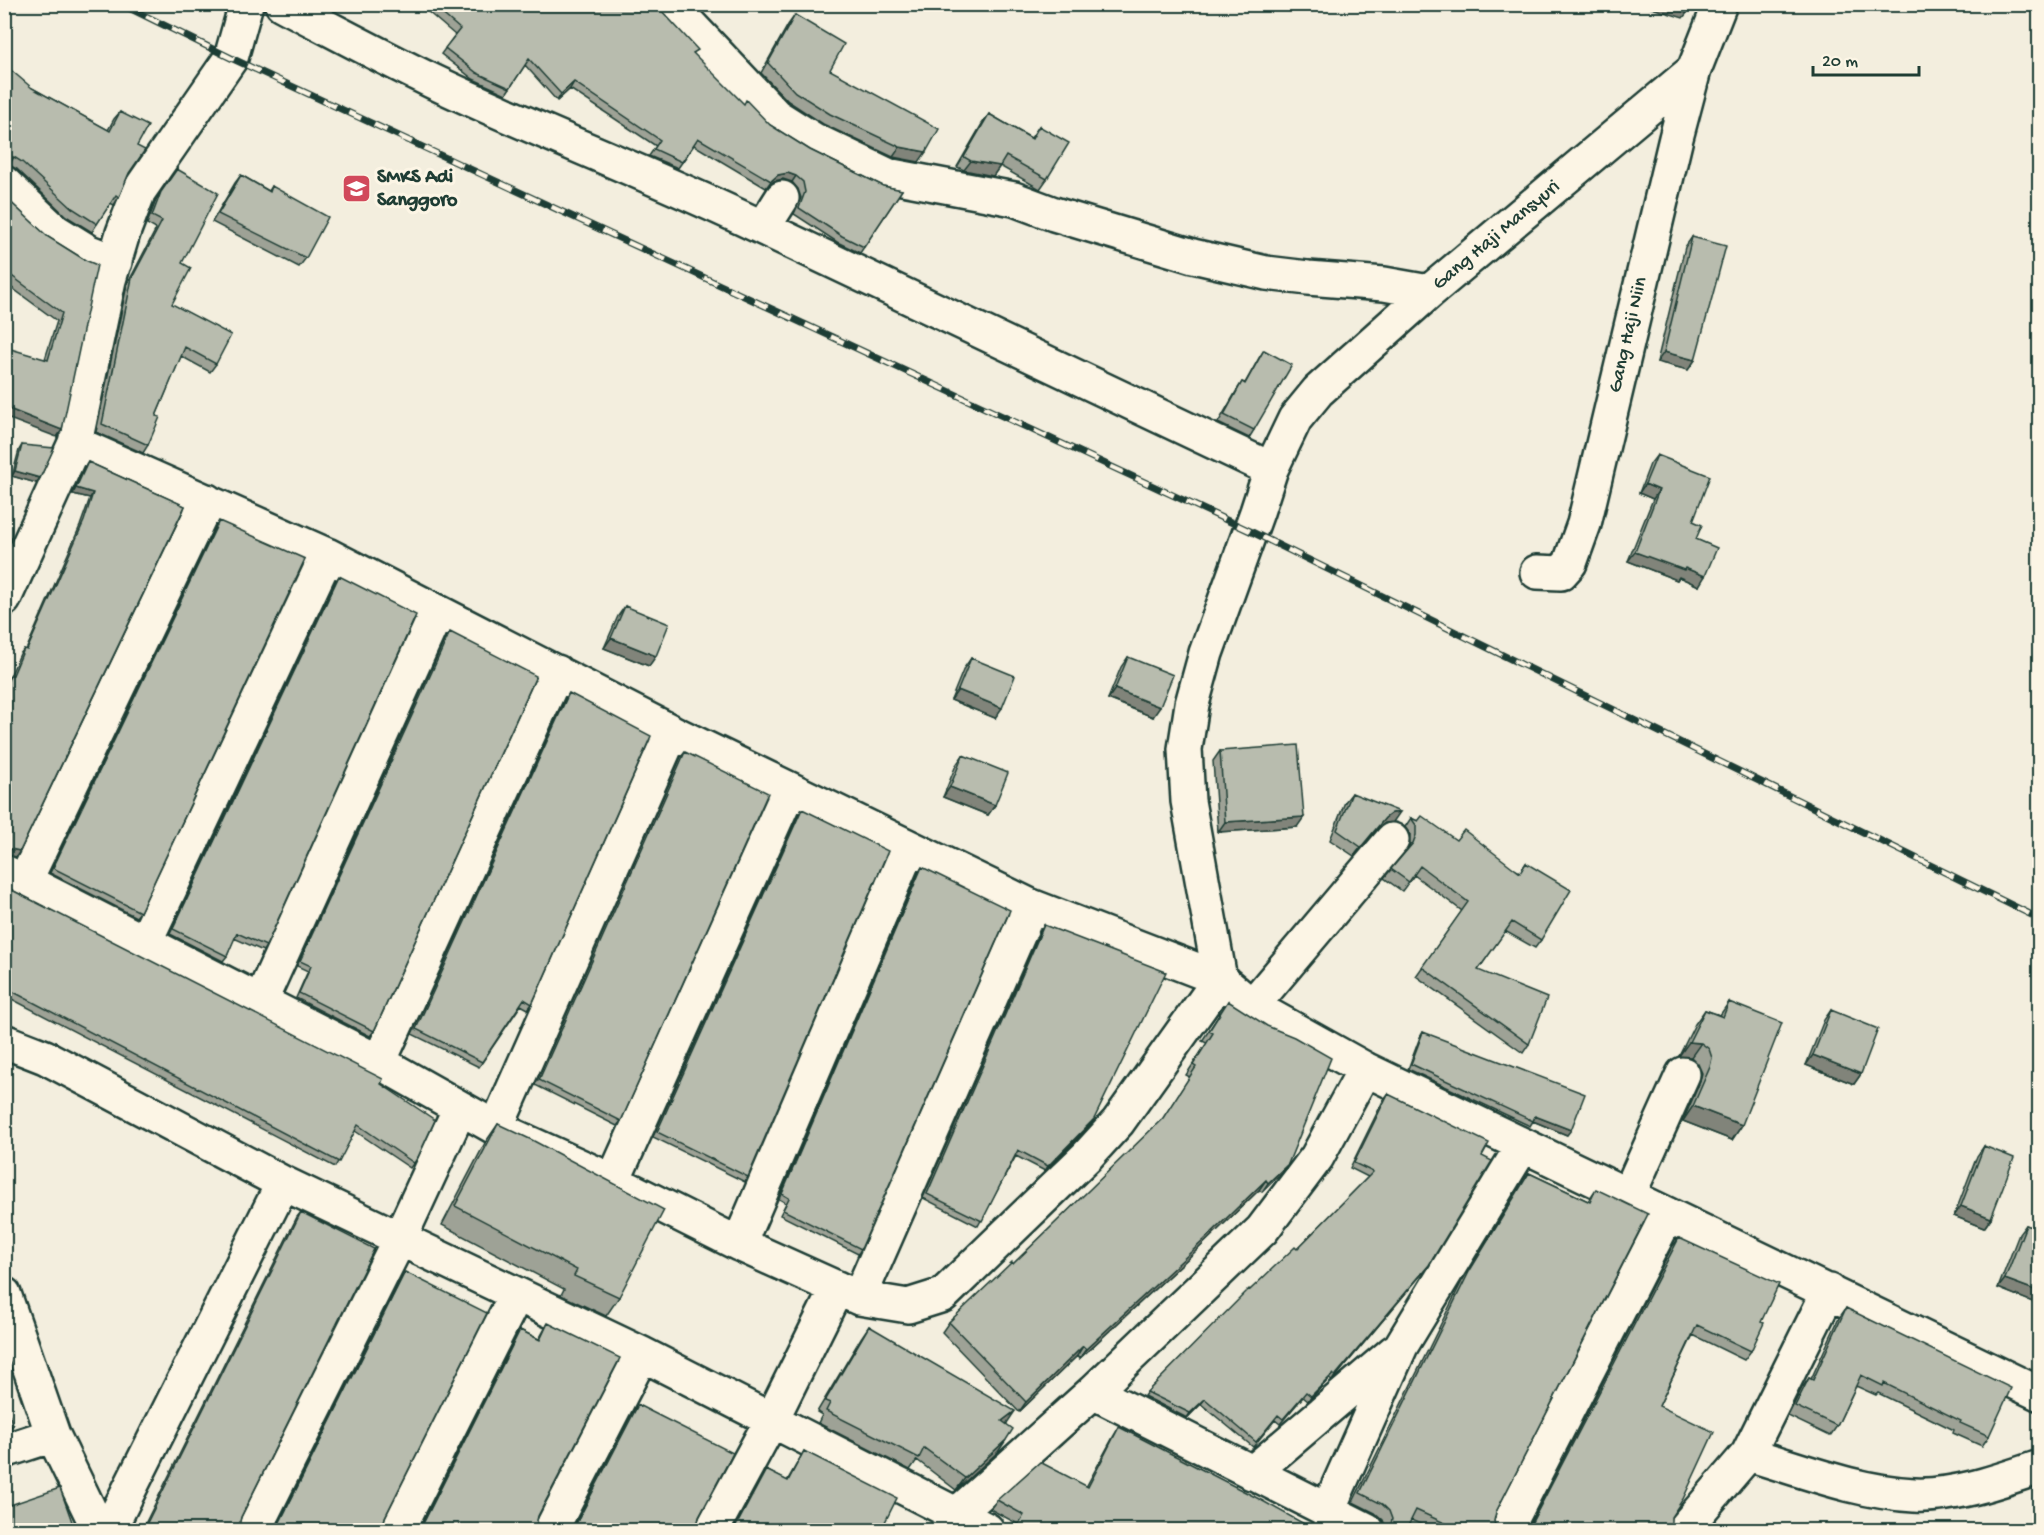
<svg xmlns="http://www.w3.org/2000/svg" width="2044" height="1535" viewBox="0 0 2044 1535" font-family="'Gochi Hand',sans-serif">
<style>
.lines{fill:none;stroke-linecap:round;stroke-linejoin:round}
.minor-casing{stroke:#1f3d34;stroke-width:38}
.minor{stroke:#fcf5e5;stroke-width:33}
.rail-casing{stroke:#1f3d34;stroke-width:7}
.rail{stroke:#fcf5e5;stroke-width:4.5;stroke-dasharray:14;stroke-linecap:butt}
.wall{fill:#9ea296;stroke:#1f3d34;stroke-width:1.5}
.shaded-wall{fill:#81847a;stroke:#1f3d34;stroke-width:1.5}
.building{fill:#b8bcae;stroke:#1f3d34;stroke-width:1.5}
.labels{text-anchor:middle;dominant-baseline:central;stroke-width:6;stroke-linejoin:round;paint-order:stroke}
.poi-label{font-size:20px;font-weight:bold;fill:#1f3d34;stroke:#fcf5e5;text-anchor:start}
.street-label{font-size:20px;fill:#1f3d34;stroke:#fcf5e5}
</style>
<rect width="100%" height="100%" fill="#f3eede"/>
<filter id="ink" filterUnits="userSpaceOnUse"><feTurbulence type="fractalNoise" baseFrequency=".0167" numOctaves="2"/><feDisplacementMap in="SourceGraphic" scale="12" xChannelSelector="R" yChannelSelector="G"/><feConvolveMatrix kernelMatrix="1 2 1 2 8 2 1 2 1" color-interpolation-filters="sRGB"/></filter>
<g filter="url(#ink)">
<g class="lines">
<defs>
<path id="minor" d="M282,4C332,30 382,57 432,81C541,133 654,175 763,228L782,198
M670,4L776,116L814,140L887,175L1014,199L1054,214L1193,256L1266,273L1308,278L1384,284L1429,292
M4,183L55,231L89,252L115,262
M763,228L1271,469
M75,443L327,555L672,732L1031,906L1220,979L1252,1006L1365,1069L2040,1394
M1537,572L1561,573L1570,563L1584,524L1676,138L1694,70L1720,4
M4,599L75,443L109,280L123,233L139,191L231,58L246,4
M4,872L25,881L379,1062L496,1128L613,1181L739,1244L859,1298L908,1306L943,1295L1087,1156L1118,1122L1220,979L1188,801L1185,749L1192,704L1206,653L1257,512L1271,469L1295,419L1318,391L1429,292L1694,70
M25,881L207,501
M145,942L327,555
M260,1002L437,612
M1252,1006L1392,840
M4,1041L45,1057L283,1183L642,1354L987,1530
M379,1062L557,672
M496,1128L672,732
M613,1181L789,790
M1628,1196L1683,1074
M739,1244L909,847
M4,1294L53,1435L99,1530
M859,1298L1031,906
M1093,1392L1367,1530
M4,1451L53,1435
M1748,1454C1802,1470 1857,1492 1914,1495C1955,1497 2001,1480 2040,1467
M1252,1473L1394,1352
M1327,1512L1401,1346L1523,1145
M109,1530L283,1183
M254,1530L399,1240L460,1108
M398,1530L516,1295
M551,1530L642,1354
M712,1530L771,1421L837,1288
M947,1530L956,1515L1093,1392L1262,1230L1317,1157L1365,1069
M1506,1530L1667,1216
M1683,1530L1748,1454L1829,1291"/>
</defs>
<use href="#minor" class="minor-casing"/>
<use href="#minor" class="minor"/>
<defs>
<path id="rail" d="M121,4L231,58L1250,531L2040,919"/>
</defs>
<use href="#rail" class="rail-casing"/>
<use href="#rail" class="rail"/>
</g>
<path class="wall" d="M420,4H658L661,10L694,55L743,104L770,125L810,150L883,186L902,190L860,253L837,242L794,214L801,198L798,189L792,182L783,179L774,181L766,188L694,145L678,168L649,156L656,146L570,89L557,101L525,65L506,94L473,79L441,54L455,35L420,5Z
M795,15L830,70L919,162L893,157L823,124L788,101L761,73L788,25Z
M4,80L32,88L108,130L114,119L120,112L137,146L129,173L119,197L114,205L110,203L92,232L66,216L17,169L9,165H4Z
M989,114L1031,138L1039,126L1047,179L1040,189L1000,166L993,176L964,170L957,167L982,124Z
M177,169L182,263L172,304L216,364L210,372L181,356L156,416L148,445L143,453L96,432L127,285L156,229L147,224L156,200Z
M241,175L269,191L272,186L306,258L299,267L212,222L235,183Z
M4,196L48,237L85,260L62,430L57,437L45,359L57,321L4,282Z
M1692,237L1695,360L1688,370L1657,362L1685,247Z
M1264,350L1254,430L1249,438L1218,423L1237,390L1242,382L1245,383L1259,358Z
M22,445L40,478L36,483L12,476L19,450Z
M1657,455L1693,521L1696,539L1699,586L1679,577L1677,580L1628,561L1653,499L1639,493L1650,464Z
M88,462L185,506L20,851L16,857L4,854V685L7,679L11,674L20,654L24,649L26,650L80,526L90,498L73,494L84,468Z
M219,521L140,912L136,917L50,873L216,526Z
M339,576L266,946L263,951L234,938L227,956L223,961L170,934L336,581Z
M625,606L649,666L604,648L618,616Z
M450,632L374,1031L370,1036L296,998L308,971L297,966L446,637Z
M1128,657L1153,717L1108,699L1121,667Z
M971,658L995,718L951,700L964,668Z
M569,693L532,1004L528,1009L521,1005L479,1067L412,1034L566,698Z
M1220,751L1297,827L1218,832L1213,761Z
M685,752L621,1121L617,1126L535,1085L681,757Z
M963,755L995,805L988,815L943,797L956,765Z
M1352,793L1393,822L1385,823L1378,828L1354,856L1330,840L1345,802Z
M802,809L748,1177L745,1182L653,1137L799,814Z
M1411,818L1520,872L1526,863L1541,940L1535,948L1505,931L1478,970L1529,1044L1523,1053L1416,976L1462,911L1414,875L1402,891L1384,878L1408,849L1410,844V834L1405,827Z
M922,867L861,1249L858,1254L780,1215L786,1203L779,1199L919,872Z
M4,886L381,1084L418,1157L410,1168L355,1131L335,1167L4,995Z
M1044,925L1094,1119L1091,1124L1045,1171L1016,1156L978,1226L923,1198L1041,930Z
M1228,1001L1281,1173L1262,1192L1259,1190L1197,1250L1079,1359L1077,1356L1019,1412L942,1332L949,1322L1013,1264L1162,1120L1190,1077L1186,1075L1207,1043L1202,1041Z
M1729,1002L1742,1125L1732,1140L1683,1121L1700,1082L1702,1073L1698,1064L1691,1057L1679,1056L1695,1024L1705,1010L1720,1015Z
M1831,1010L1861,1074L1854,1084L1806,1065L1824,1020Z
M1423,1032L1567,1135L1533,1121L1530,1126L1408,1069L1420,1037Z
M1388,1094L1425,1270L1332,1381L1329,1379L1308,1401L1303,1397L1280,1424L1275,1420L1253,1447L1201,1404L1187,1418L1144,1396L1147,1392L1250,1290L1297,1249L1368,1177L1350,1168L1384,1099Z
M498,1124L619,1297L606,1316L561,1295L564,1289L442,1225L485,1143Z
M1984,1146L1991,1218L1984,1228L1954,1216L1977,1156Z
M1529,1173L1588,1201L1596,1189L1496,1512L1494,1521L1496,1530H1434L1411,1520L1406,1530H1385L1386,1528L1383,1520L1375,1513L1353,1502L1462,1281Z
M301,1212L239,1526L240,1530H142L297,1217Z
M2026,1225L2040,1230V1305L1998,1288L2019,1234Z
M1679,1238L1761,1322L1751,1351L1744,1360L1693,1335L1659,1406L1671,1517L1668,1530H1527L1672,1247Z
M405,1272L385,1517L383,1526L384,1530H275L402,1277Z
M1846,1308L1989,1436L1982,1446L1953,1433L1954,1430L1878,1393L1876,1395L1856,1386L1837,1426L1830,1436L1788,1416L1802,1388L1809,1378L1811,1379L1839,1318Z
M548,1323L538,1516L536,1525L537,1530H419L517,1335L520,1330L539,1339Z
M869,1326L1007,1423L998,1452L956,1490L917,1460L910,1470L818,1423L822,1415L817,1412L861,1338Z
M638,1405L699,1517L697,1526L698,1530H572L634,1410Z
M1119,1427L1313,1529L1322,1530H1014L1018,1524L990,1509L997,1500L1086,1487L1113,1437Z
M804,1451L881,1530H733L766,1470L787,1481Z"/>
<path class="shaded-wall" d="M1647,4H1660L1687,13L1683,18L1645,6Z
M574,82L570,89L557,101L561,94Z
M900,147L926,152L919,162L893,157Z
M4,157H14L9,165H4Z
M971,161L1000,166L993,176L964,170Z
M788,173L796,176L792,182L783,179L774,181L766,188L771,181L778,175Z
M1664,352L1695,360L1688,370L1657,362Z
M4,407L62,430L57,437L4,417Z
M15,471L40,478L36,483L12,476Z
M1645,484L1659,490L1653,499L1639,493Z
M76,488L93,493L90,498L73,494Z
M1635,552L1685,568L1705,576L1699,586L1679,577L1677,580L1628,561Z
M611,638L656,656L649,666L604,648Z
M1115,689L1160,707L1153,717L1108,699Z
M958,690L1002,708L995,718L951,700Z
M950,787L995,805L988,815L943,797Z
M1400,812L1393,822L1385,823L1378,828L1354,856L1361,847L1385,818L1392,813Z
M1304,817L1297,827L1218,832L1225,822Z
M6,848L20,851L16,857L4,854V849Z
M1689,1042L1701,1043L1691,1057L1679,1056Z
M1813,1055L1861,1074L1854,1084L1806,1065Z
M1693,1106L1742,1125L1732,1140L1683,1121Z
M1535,1116L1571,1130L1567,1135L1533,1121Z
M1094,1119L1091,1124L1045,1171L1048,1166Z
M1288,1164L1281,1173L1262,1192L1268,1183Z
M1266,1180L1259,1190L1197,1250L1079,1359L1086,1349Z
M1961,1206L1991,1218L1984,1228L1954,1216Z
M1429,1265L1425,1270L1332,1381L1335,1376Z
M2005,1279L2040,1292V1305L1998,1288Z
M1083,1346L1077,1356L1019,1412L1026,1402Z
M1333,1374L1329,1379L1308,1401L1311,1396Z
M1205,1399L1201,1404L1187,1418L1190,1413Z
M1015,1411L1007,1423L994,1433L1002,1421Z
M13,1425L9,1430L4,1432V1428Z
M1006,1440L998,1452L956,1490L965,1478Z"/>
<path class="building" d="M431,4H658L661,10L698,50L693,53L744,104L746,100L770,125L810,150L883,186L902,190L864,247L842,236L799,208L805,192L803,182L796,176L788,173L778,175L771,181L698,138L682,162L654,149L660,140L574,82L561,94L529,59L510,88L477,73L445,48L460,29Z
M1660,4H1689L1687,13Z
M795,15L844,44L830,70L939,129L926,152L900,147L830,114L795,92L768,63Z
M12,71L32,88L110,131L120,112L148,126L137,146L145,150L129,173L119,197L116,195L97,224L72,208L22,162L14,157H4V80Z
M989,114L1032,139L1039,126L1069,143L1047,179L1006,156L1000,166L971,161L964,157Z
M177,169L218,193L182,263L191,268L172,304L231,335L216,364L185,347L156,416L160,417L148,445L102,424L132,278L162,221L152,216L161,192Z
M241,175L270,192L272,186L328,217L306,258L218,214Z
M4,196L48,237L85,260L97,265L62,430L4,407V347L48,360L62,313L9,274L7,277L5,276L4,277Z
M1692,237L1726,246L1695,360L1664,352Z
M1264,350L1292,365L1254,430L1224,415L1242,382L1245,384Z
M22,445L54,448L40,478L15,471Z
M1657,455L1710,476L1693,521L1702,525L1696,539L1717,548L1705,576L1685,568L1684,570L1635,552L1659,490L1645,484Z
M88,462L185,506L20,851L6,848L4,849V688L11,674L13,675L24,649L27,650L84,521L93,493L76,488Z
M219,521L305,559L140,912L53,868Z
M339,576L416,615L266,946L237,933L227,956L173,929Z
M625,606L669,624L656,656L611,638Z
M450,632L536,676L374,1031L299,993L311,966L300,961Z
M1128,657L1173,675L1160,707L1115,689Z
M971,658L1015,676L1002,708L958,690Z
M569,693L651,736L532,1004L524,999L482,1062L416,1029Z
M1298,745L1304,817L1225,822L1220,751Z
M685,752L768,793L621,1121L539,1080Z
M963,755L1008,773L995,805L950,787Z
M1352,793L1400,812L1392,813L1385,818L1361,847L1337,830Z
M802,809L888,851L748,1177L657,1132Z
M1422,816L1456,840L1464,830L1520,873L1526,863L1571,890L1541,940L1512,922L1478,970L1547,998L1529,1044L1422,967L1468,902L1420,866L1409,882L1391,869L1413,843L1416,835V825L1411,818L1418,821Z
M922,867L1010,910L861,1249L783,1210L789,1198L782,1194Z
M4,886L383,1079L381,1084L435,1120L418,1157L414,1163L358,1125L339,1162L4,987Z
M1044,925L1166,972L1094,1119L1048,1166L1018,1150L982,1221L927,1194Z
M1228,1001L1267,1026L1294,1037L1331,1058L1288,1164L1268,1183L1266,1180L1204,1240L1086,1349L1083,1346L1026,1402L949,1322L1012,1262L1013,1264L1163,1118L1196,1067L1193,1065L1213,1033L1209,1031Z
M1729,1002L1782,1023L1742,1125L1693,1106L1710,1067L1712,1058L1709,1049L1701,1043L1689,1042L1705,1010L1723,1017Z
M1831,1010L1878,1029L1861,1074L1813,1055Z
M1423,1032L1585,1094L1571,1130L1535,1116L1533,1121L1411,1064Z
M1388,1094L1489,1143L1482,1156L1492,1161L1429,1265L1335,1376L1333,1374L1311,1396L1306,1392L1283,1419L1278,1415L1256,1442L1205,1399L1190,1413L1147,1392L1249,1289L1250,1290L1295,1247L1297,1249L1373,1172L1354,1163Z
M498,1124L532,1140L664,1210L619,1297L574,1276L577,1270L455,1206Z
M1984,1146L2014,1158L1991,1218L1961,1206Z
M1529,1173L1590,1202L1596,1189L1648,1214L1496,1512L1494,1521L1496,1530H1460L1416,1510L1406,1530H1389L1390,1529L1392,1519L1389,1511L1382,1504L1360,1493L1469,1272Z
M301,1212L374,1249L241,1517L239,1526L240,1530H153L145,1527Z
M2026,1225L2040,1230V1292L2005,1279Z
M1679,1238L1779,1284L1761,1322L1764,1323L1751,1351L1697,1325L1659,1406L1714,1432L1683,1499L1671,1517V1524L1668,1530H1528Z
M405,1272L487,1313L385,1517L383,1526L384,1530H276Z
M1846,1308L2011,1388L1989,1436L1960,1423L1961,1421L1884,1383L1883,1386L1861,1375L1837,1426L1795,1406L1809,1378L1813,1380Z
M548,1323L620,1358L538,1516L536,1525L537,1530H420L520,1330L540,1340Z
M869,1326L915,1353L914,1354L915,1353L1015,1411L1002,1421L1013,1429L1006,1440L965,1478L924,1448L919,1458L826,1411L830,1403L825,1401Z
M4,1401L13,1425L4,1428Z
M638,1405L733,1453L699,1517L697,1526L698,1530H573Z
M1119,1427L1261,1500L1313,1529L1314,1527L1322,1530H1015L1024,1515L997,1500L1040,1462L1088,1487Z
M804,1451L897,1498L881,1530H734L766,1470L788,1481Z
M60,1488L75,1530H4V1507Z"/>
</g>
<defs>
<symbol id="school-square" viewBox="-11 -11 22 22"><rect x="-9" y="-9" width="18" height="18" rx="4" fill="#d1495b" stroke="#fcf5e5"/><path d="M0-5L7-2L0 1L-7-2ZM-4 1L0 2.5L4 1V4Q0 6-4 4Z" fill="#fff"/></symbol>
</defs>
<g fill-rule="evenodd">
<use href="#school-square" x="340" y="172" width="33" height="33"/>
</g>
<g class="labels">
<g class="poi-label">
<text x="377" y="178">SMKS Adi<tspan x="377" dy="23">Sanggoro</tspan></text>
</g>
<g class="street-label">
<text transform="translate(1497 236) rotate(-40)">Gang Haji Mansyuri</text>
<text transform="translate(1629 335) rotate(-77)">Gang Haji Niin</text>
</g>
</g>
<rect width="2044" height="1535" fill="none" stroke="#fcf5e5" stroke-width="24"/>
<rect x="12" y="12" width="2020" height="1511" fill="none" stroke="#1f3d34" stroke-width="2" filter="url(#ink)"/>
<path d="M1813 66v9h106v-9" fill="none" stroke="#1f3d34" stroke-width="3"/>
<text x="1822" y="66" font-size="18" fill="#1f3d34" stroke="#fcf5e5" stroke-width="4.5" paint-order="stroke">20 m</text>
</svg>
